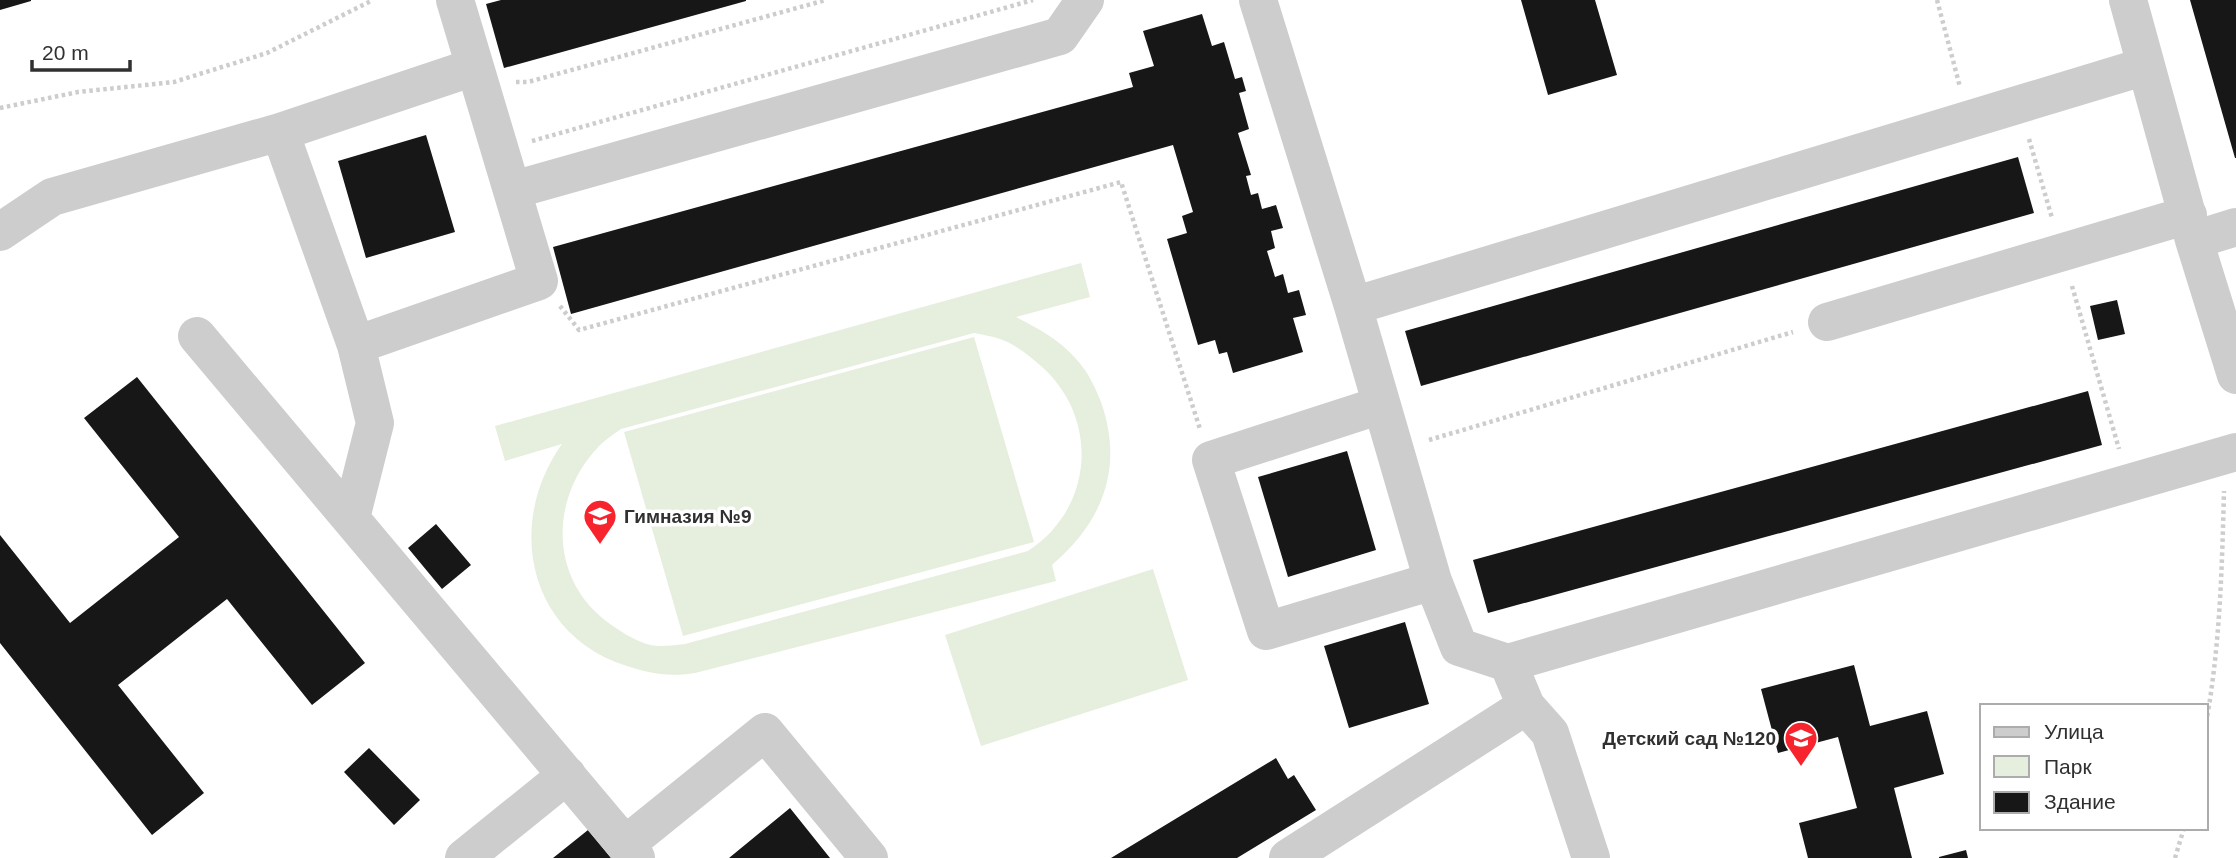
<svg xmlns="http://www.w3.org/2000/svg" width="2236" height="858" viewBox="0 0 2236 858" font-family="Helvetica,sans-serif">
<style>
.green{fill:#e6eedd;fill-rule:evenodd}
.building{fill:#171717}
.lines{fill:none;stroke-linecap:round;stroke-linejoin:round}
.path{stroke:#cdcdcd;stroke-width:4.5;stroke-dasharray:3.5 3.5;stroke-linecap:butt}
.minor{stroke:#cdcdcd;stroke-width:38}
.labels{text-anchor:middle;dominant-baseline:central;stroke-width:7;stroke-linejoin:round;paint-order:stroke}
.poi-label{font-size:19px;font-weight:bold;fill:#303030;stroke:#fff;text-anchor:start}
</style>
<rect width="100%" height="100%" fill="#fff"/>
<path class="green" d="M1081,263L1090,297L1016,317C1039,329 1060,340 1077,360C1088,372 1095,387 1101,402C1124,468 1103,521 1052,565L1056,581L695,673C671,677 651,674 627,666C528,635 505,524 562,444L505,461L495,426ZM974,333C983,335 992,336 1000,339C1015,344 1030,356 1041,366C1100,418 1094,508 1028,551L685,644C676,645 667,646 658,646C641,645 623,633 610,624C548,580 549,497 600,445C606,439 614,434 621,429Z
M974,337L1034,542L683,636L624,432Z
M1153,569L1188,680L981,746L945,635Z"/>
<path class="building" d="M0,0H31V1L0,10Z
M501,0H746V1L504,68L486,4Z
M1521,0H1595L1617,75L1548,95Z
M2190,0H2236V158H2235Z
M1202,14L1212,46L1224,42L1235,79L1242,77L1246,91L1239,93L1249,129L1238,133L1251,175L1246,176L1251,195L1258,193L1262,209L1276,205L1283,228L1271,231L1275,248L1267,251L1275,277L1283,274L1288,293L1299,290L1306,315L1293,318L1303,352L1233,373L1227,352L1219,354L1215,340L1198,345L1167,239L1187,233L1182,216L1193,212L1173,145L571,314L553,247L1133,87L1129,73L1154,66L1143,31Z
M426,135L455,232L366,258L338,161Z
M2018,157L2034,213L1421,386L1405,331Z
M2117,300L2125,334L2098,340L2090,306Z
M137,377L365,663L312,705L227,599L118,685L204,793L152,835L0,643V535L70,623L179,537L84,418Z
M2088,391L2102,445L1488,613L1473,560Z
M1347,451L1376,550L1288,577L1258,477Z
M436,524L471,565L442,589L408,548Z
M1405,622L1429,704L1349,728L1324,646Z
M1854,665L1870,726L1927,711L1944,774L1894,788L1912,858H1808L1799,823L1857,808L1838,737L1778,753L1761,689Z
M369,748L420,800L394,825L344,772Z
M1276,758L1288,779L1294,775L1316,810L1237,858H1111Z
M790,808L830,858H729Z
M588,830L611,858H553Z
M1966,850L1968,858H1939V857Z"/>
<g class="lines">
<path class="path" d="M1937,0L1960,87
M516,82H528L826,0
M0,108L78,92L174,82L267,53L373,0
M2029,139L2052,218
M532,141L1033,0
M2072,286L2119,449
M560,306L579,330L1121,182L1200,429
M1429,440L1793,332
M2206,723C2220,647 2222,568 2224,491
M2175,858L2184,828"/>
<path class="minor" d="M1258,0L1353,306L1433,581L1459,647L1508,663L1526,706L1550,733L1591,858
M2128,0L2194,240L2236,375
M280,132L356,345L375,423L351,518
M513,190L1060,36L1085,0
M0,232L52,197L280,132L474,67
M2194,240L2236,227
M1353,306L2146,66
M1827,322L2188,215
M197,336L636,858
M356,345L539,281L455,0
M1381,405L1211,460L1266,631L1433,581
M1508,663L2236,452
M625,845L765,732L869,858
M464,858L567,775
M1288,858L1526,706"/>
</g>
<defs>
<symbol id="school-pin" viewBox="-11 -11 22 30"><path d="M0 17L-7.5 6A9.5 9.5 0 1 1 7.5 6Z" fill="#f7232d" stroke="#fff"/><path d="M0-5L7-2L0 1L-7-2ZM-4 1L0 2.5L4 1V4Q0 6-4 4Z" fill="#fff"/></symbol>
</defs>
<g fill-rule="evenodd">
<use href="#school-pin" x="581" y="497" width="38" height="52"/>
<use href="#school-pin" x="1782" y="719" width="38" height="52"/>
</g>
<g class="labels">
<g class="poi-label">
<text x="624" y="516">Гимназия №9</text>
<text x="1776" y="738" text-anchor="end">Детский сад №120</text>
</g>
</g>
<rect x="1980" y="704" width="228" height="126" fill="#ffffff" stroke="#acacac" stroke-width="2"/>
<rect x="1994" y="727" width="35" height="10" fill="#cdcdcd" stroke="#acacac" stroke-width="2"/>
<text x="2044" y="739" font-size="21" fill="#303030">Улица</text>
<rect x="1994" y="756" width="35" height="21" fill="#e6eedd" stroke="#acacac" stroke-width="2"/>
<text x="2044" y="774" font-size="21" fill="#303030">Парк</text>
<rect x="1994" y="792" width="35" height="21" fill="#171717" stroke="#acacac" stroke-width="2"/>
<text x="2044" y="809" font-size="21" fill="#303030">Здание</text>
<path d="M32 60v10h98v-10" fill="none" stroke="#303030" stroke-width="3.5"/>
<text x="42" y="60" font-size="21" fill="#303030" stroke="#ffffff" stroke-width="5" paint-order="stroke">20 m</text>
</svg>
